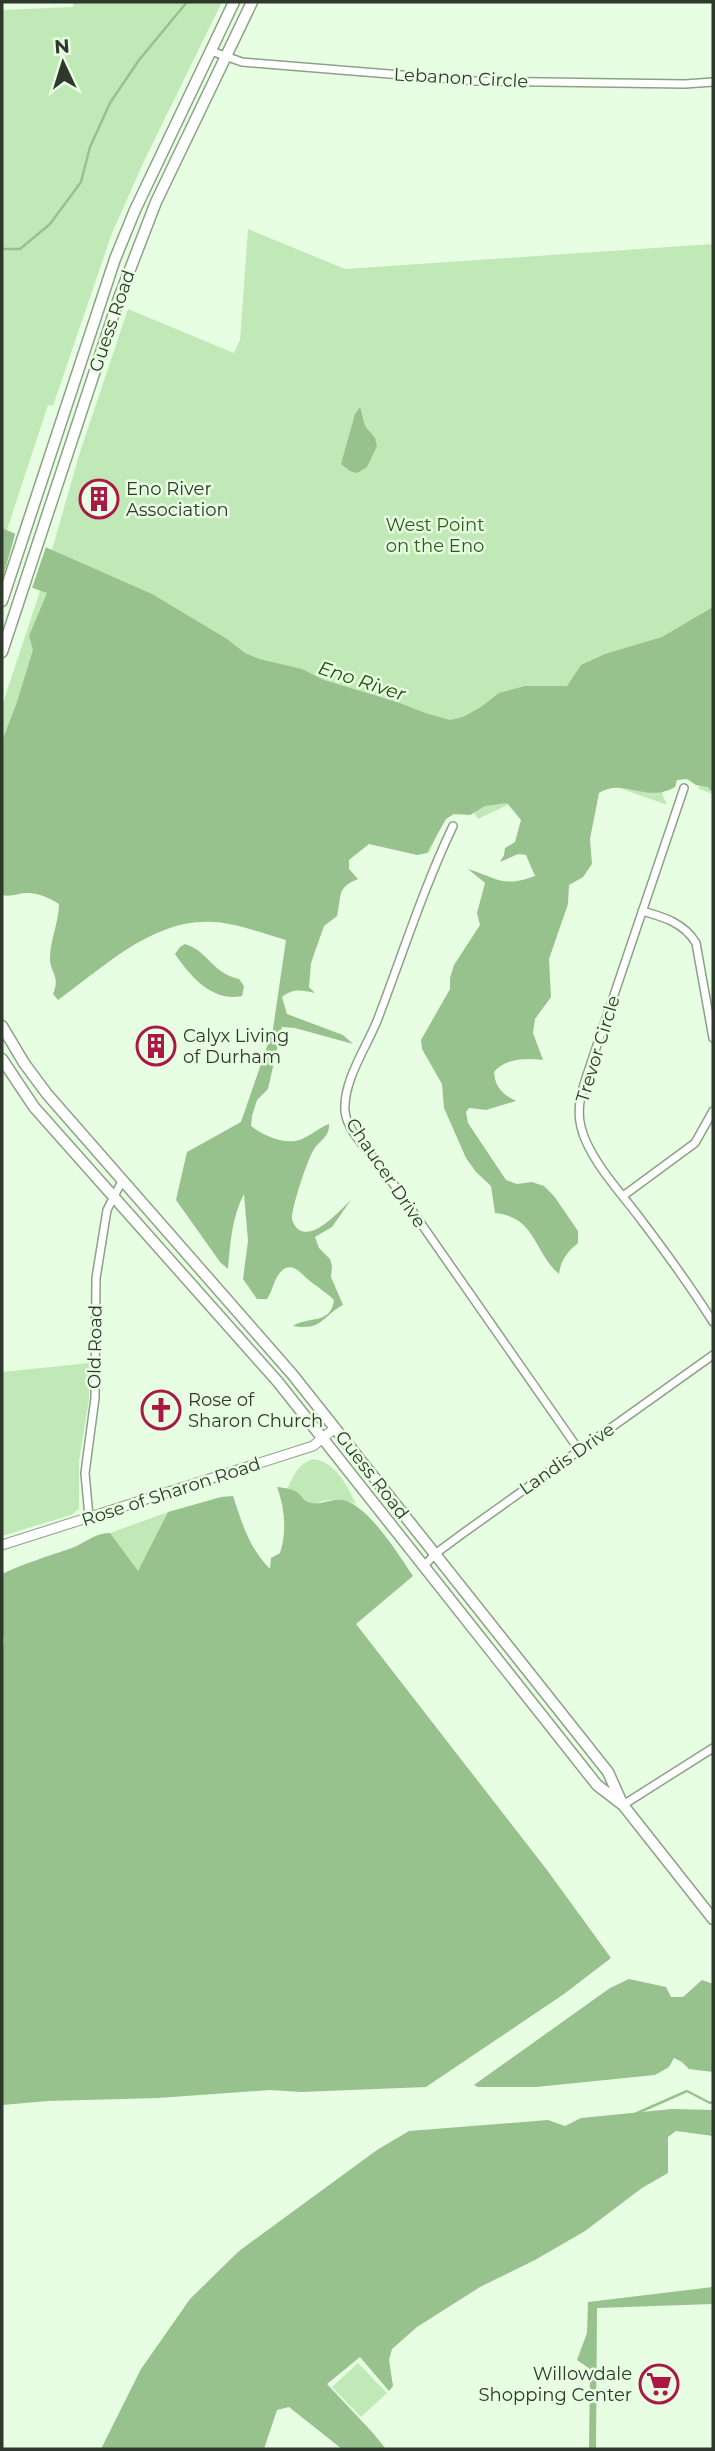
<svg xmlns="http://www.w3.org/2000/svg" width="715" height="2451" viewBox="0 0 715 2451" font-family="Montserrat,sans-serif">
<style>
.green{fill:#c1e9b7}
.forest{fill:#97c18d}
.pier{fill:#e8fee2}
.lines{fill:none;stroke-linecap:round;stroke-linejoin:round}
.stream{stroke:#97c18d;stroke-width:2.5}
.minor-casing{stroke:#8da188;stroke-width:10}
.tertiary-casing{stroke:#8da188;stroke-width:11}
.secondary-casing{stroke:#8da188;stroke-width:13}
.minor{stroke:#fff;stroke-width:7}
.tertiary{stroke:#fff;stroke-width:9}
.secondary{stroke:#fff;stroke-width:10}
.labels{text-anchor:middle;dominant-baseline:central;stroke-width:5;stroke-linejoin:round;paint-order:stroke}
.street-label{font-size:18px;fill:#2f382d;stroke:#e8fee2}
.poi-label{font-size:18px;fill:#2f382d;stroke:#e8fee2;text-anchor:start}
.park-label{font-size:18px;fill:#295e19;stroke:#e8fee2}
.water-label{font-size:19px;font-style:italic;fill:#194f04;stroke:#e8fee2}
</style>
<rect width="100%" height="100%" fill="#e8fee2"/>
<path class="green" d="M73,2H222L145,159L112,233L53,406L48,405L7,530L2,558V10L73,7Z
M248,229L345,269L713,244V794L699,789L698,771L678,761L662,794L667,805L569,770L568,776L478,819L472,810L449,807L429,853L45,763L2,890V706L41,588L80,452L128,309L234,353L240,340Z
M89,1363V1399L79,1461V1509L71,1515L2,1536V1372Z
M314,1459C336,1463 347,1485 356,1504C347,1501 338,1499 328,1500C320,1501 314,1506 306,1502C300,1499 296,1492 288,1488C293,1475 300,1462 314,1459Z
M168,1512L138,1572L110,1533Z
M358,2363L387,2393L361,2417L332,2387Z"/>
<path class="forest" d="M360,407L365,426L375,438L377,446L367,467L357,473L350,471L341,464L355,414Z
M2,528L152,594L227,639L245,653L259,659L302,669L324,680L400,703L425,713L450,720L463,717L481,707L499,693L525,686H567L581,665L605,654L662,637L713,607V793L708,787L696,785L687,779L677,780L675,787C646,804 623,777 599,793L590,839L592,864L583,877L569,885L568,904L549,959L551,997L535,1019L533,1033L543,1060C526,1058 506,1058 494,1072C495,1087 502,1094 516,1101L486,1110L469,1108L466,1112L468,1123L506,1180L517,1184L532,1182L544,1186L554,1196L578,1231V1243C567,1252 561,1260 559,1274C533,1251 536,1217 495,1213L491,1186L476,1172L466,1158L444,1108L442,1084L422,1049L421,1040L450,989V978L454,965L480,925L477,913L485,883L468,869C497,878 503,888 535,876L526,855L518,854L500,862L504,855L505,848L515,842L521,820L507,803L485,806L470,815L454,814L446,819L427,853L417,855L369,844L349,860V869L358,879C336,888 342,895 337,916L324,926L311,963L309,987L315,993C302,990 293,988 282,997L287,1014L343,1035L353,1044L295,1028L282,1027L268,1089L257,1100L252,1116L251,1126C264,1136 288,1147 304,1138C313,1134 320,1127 329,1124C330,1138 318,1141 313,1151C307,1161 291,1209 292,1219C293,1224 297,1230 302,1231C317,1237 341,1209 351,1200L332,1227L315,1237L319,1248L330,1259L332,1266L331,1277L343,1305C322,1316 323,1331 293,1326C308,1316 331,1325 334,1300C327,1293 319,1288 311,1282C302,1275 291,1258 279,1274C274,1280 272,1292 267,1299H257L243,1279L248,1241L244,1194C232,1216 230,1245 228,1269L220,1262L176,1200L187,1152L241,1122L273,1029L286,940C263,934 237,923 213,922C153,918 103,968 58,1000L53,994C60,977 52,975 50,961C49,942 59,923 59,904C50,898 37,892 25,893C16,894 12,897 2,895V741L16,705L33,650L29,636L47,593L2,577Z
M185,944C208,951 212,973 239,979L244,986L242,996C212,1002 191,977 175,954L180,947Z
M277,1487C284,1488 292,1488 298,1493C304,1498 303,1501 311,1503C321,1505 332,1498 343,1500C368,1505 399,1555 413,1576L356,1624L547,1870L611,1958L564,1994L426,2087L301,2092L270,2090L158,2098L48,2101L2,2105V1657L4,1639L2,1633V1574C26,1563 45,1557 69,1549C84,1544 94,1533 110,1533L138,1571L168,1512L221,1497L233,1496C242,1523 249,1548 270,1569L271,1558L280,1553C287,1531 285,1509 277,1487Z
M629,1979L666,1987L671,1997H683L702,1980L713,1984V2072L689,2069L682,2062L674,2058L669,2067L655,2075L536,2087H478L474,2085L610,1988Z
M672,2109L713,2110V2136L676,2131L668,2137V2173L642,2188L585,2231L535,2260L480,2287L417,2327L392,2349L389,2360L393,2386L389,2391L360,2357L327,2384L372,2432L386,2449H342L289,2407L277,2410L264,2449H101L141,2369L190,2299L239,2251L377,2150L409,2131L548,2120L565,2126L581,2118Z
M713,2287V2304L597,2308L596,2449H589L590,2369L577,2360L587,2333L588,2302Z"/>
<path class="pier" d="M16,531L47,544L31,591L2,581Z"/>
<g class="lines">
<path class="stream" d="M2,249H20L50,224L81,182L90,147L110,103L139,60L187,2
M186,2449L202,2425L232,2395L244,2364L258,2349L263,2335L284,2308L312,2289L334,2281L359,2266L373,2243L403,2234L429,2218L457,2222L484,2220L511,2205L524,2188L538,2177L556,2174L568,2164L593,2130L608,2119L626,2118L687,2091L710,2103L713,2102"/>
<defs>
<path id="minor" d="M211,51L242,62L475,81L685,84L713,82
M684,788L592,1060C585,1082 575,1104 581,1127C589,1160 623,1195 642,1221C667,1254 691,1287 713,1322
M453,826C423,889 402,956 377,1021C366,1048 343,1081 345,1111C347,1133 371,1152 383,1169L579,1450
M642,911C664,917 684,923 696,943L713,1038
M623,1196L695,1143L713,1111
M89,1517L85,1473L95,1398L96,1278L107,1210L122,1181
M424,1566L435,1554L462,1534L713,1355
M623,1805L713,1748"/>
<path id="tertiary" d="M2,1545L313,1446L335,1428"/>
<path id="secondary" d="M2,601L115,259L135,210L234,2
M2,652L119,298L156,202L252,2
M2,1026L24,1063L47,1094L292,1374L608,1772L621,1801
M2,1059L34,1107L278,1382L597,1785L623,1805L713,1919"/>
</defs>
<use href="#minor" class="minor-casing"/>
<use href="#tertiary" class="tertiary-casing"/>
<use href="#secondary" class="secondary-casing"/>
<use href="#minor" class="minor"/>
<use href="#tertiary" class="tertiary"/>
<use href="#secondary" class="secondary"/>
</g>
<defs>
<symbol id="building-ring" viewBox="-11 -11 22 22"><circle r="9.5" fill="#e8fee2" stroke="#ac1846" stroke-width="1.5"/><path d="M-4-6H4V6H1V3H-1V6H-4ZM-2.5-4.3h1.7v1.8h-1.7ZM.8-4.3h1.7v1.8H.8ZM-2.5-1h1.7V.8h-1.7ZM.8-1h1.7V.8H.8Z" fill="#ac1846"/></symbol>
<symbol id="church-ring" viewBox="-11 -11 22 22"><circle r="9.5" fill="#e8fee2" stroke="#ac1846" stroke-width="1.5"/><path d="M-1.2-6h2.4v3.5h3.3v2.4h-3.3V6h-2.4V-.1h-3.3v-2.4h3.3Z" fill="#ac1846"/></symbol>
<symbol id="supermarket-ring" viewBox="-11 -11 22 22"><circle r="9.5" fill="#e8fee2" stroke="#ac1846" stroke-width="1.5"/><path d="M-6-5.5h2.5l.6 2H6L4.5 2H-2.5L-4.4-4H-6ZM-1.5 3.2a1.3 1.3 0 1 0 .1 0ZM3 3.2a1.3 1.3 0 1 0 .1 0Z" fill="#ac1846"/></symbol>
</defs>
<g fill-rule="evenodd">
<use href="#building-ring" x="77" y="477" width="44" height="44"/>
<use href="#building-ring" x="134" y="1024" width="44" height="44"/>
<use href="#church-ring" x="139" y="1388" width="44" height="44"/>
<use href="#supermarket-ring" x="637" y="2362" width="44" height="44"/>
</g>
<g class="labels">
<g class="street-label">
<text transform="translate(461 78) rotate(3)">Lebanon Circle</text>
<text transform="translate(112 321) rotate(-71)">Guess Road</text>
<text transform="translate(598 1049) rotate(-73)">Trevor Circle</text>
<text transform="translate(386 1173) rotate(56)">Chaucer Drive</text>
<text transform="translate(95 1347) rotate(-89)">Old Road</text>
<text transform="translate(567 1459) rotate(-35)">Landis Drive</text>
<text transform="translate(372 1475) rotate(52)">Guess Road</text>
<text transform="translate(171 1492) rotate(-18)">Rose of Sharon Road</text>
</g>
<g class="poi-label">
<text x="126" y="489">Eno River<tspan x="126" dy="21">Association</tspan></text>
<text x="183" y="1036">Calyx Living<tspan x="183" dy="21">of Durham</tspan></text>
<text x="188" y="1400">Rose of<tspan x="188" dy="21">Sharon Church</tspan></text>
<text x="632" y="2374" text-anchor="end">Willowdale<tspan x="632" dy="21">Shopping Center</tspan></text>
</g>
<g class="park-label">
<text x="435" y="525">West Point<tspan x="435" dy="21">on the Eno</tspan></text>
</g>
<g class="water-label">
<text transform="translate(362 681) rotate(18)">Eno River</text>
</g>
</g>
<rect width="715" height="2451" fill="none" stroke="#2f382d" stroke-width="7"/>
<g transform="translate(63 63) rotate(356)" stroke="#e8fee2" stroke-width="5" paint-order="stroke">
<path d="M0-5L12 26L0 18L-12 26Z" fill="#2f382d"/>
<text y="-10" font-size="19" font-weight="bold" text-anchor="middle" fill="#2f382d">N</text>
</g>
</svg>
